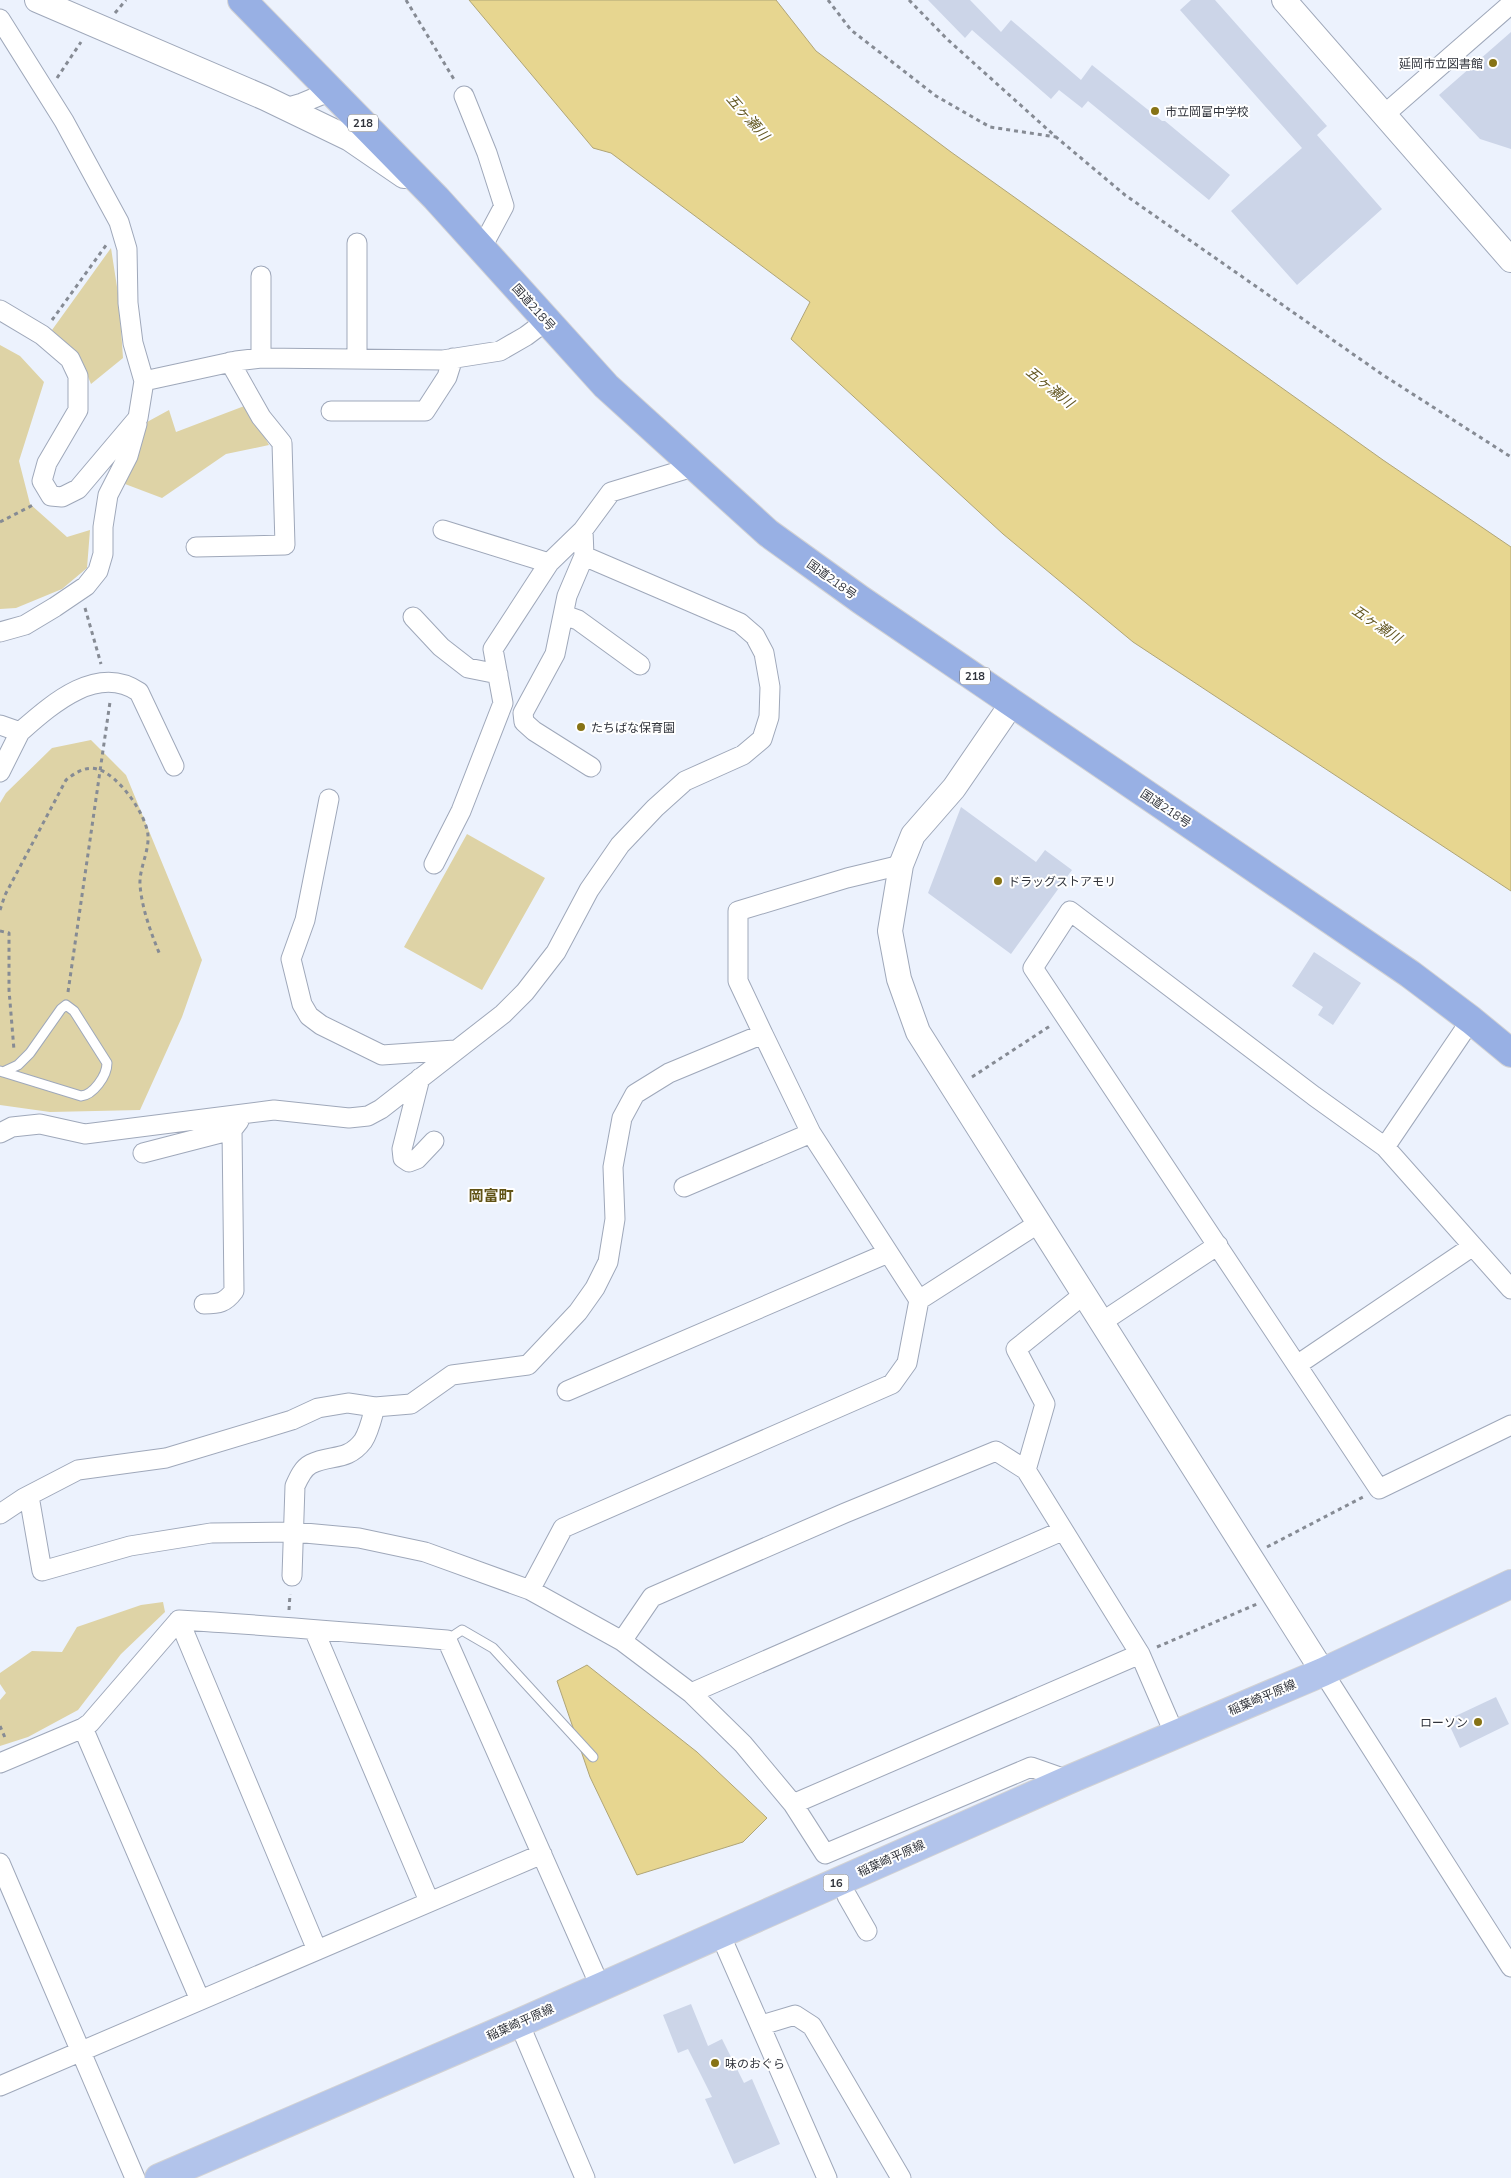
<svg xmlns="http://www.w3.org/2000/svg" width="1511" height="2178" viewBox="0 0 1511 2178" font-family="Mulish,'Noto Sans JP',sans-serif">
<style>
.green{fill:#ded3a6}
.water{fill:#e7d690;stroke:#b0a577}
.building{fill:#ccd5e8}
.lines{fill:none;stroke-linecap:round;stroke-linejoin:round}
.service-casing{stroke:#9fa8ba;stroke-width:11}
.minor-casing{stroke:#9fa8ba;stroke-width:21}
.tertiary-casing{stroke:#9fa8ba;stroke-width:26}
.primary-casing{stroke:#d2d2d4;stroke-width:30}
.trunk-casing{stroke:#d2d2d4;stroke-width:30}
.path{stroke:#868b94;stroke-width:3;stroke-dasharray:4 4;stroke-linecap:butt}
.service{stroke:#fff;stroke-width:9}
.minor{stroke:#fff;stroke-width:19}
.tertiary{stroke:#fff;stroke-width:24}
.primary{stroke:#b2c4eb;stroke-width:28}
.trunk{stroke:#98b0e4;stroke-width:28}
.poi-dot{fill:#877315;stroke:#fff;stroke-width:2}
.labels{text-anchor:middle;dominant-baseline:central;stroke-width:4;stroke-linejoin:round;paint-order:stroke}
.shield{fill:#fff;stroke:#6f7176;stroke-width:1}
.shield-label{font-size:11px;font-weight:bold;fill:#31343c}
.poi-label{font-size:12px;fill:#31343c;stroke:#fff;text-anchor:start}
.street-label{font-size:12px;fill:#31343c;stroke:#fff}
.water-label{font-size:14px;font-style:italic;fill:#645823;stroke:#fff}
.quarter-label{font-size:15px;font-weight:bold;fill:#605215;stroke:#fff}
</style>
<rect width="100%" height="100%" fill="#ecf2fd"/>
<path class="green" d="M111,248L119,300L123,358L91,384L79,355L52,330Z
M0,345L20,356L44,382L19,461L30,504L67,537L90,530L87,568L62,589L16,608L0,609Z
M247,405L269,445L226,454L162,498L125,484L147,422L169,410L176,432Z
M91,740L126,775L202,960L182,1017L140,1110L50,1112L0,1105V803L6,793L52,748Z
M467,834L545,878L482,990L404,947Z
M163,1602L165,1612L121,1654L78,1710L28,1737L0,1746V1700L6,1693L0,1684V1673L32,1651L62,1652L77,1627L141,1605Z"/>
<path class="water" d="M469,0H776L816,51L951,152L1383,460L1511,547V891L1133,642L1003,534L791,339L810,302L611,153L593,148Z
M587,1665L697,1752L767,1818L743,1842L637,1875L590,1777L557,1681Z"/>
<path class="building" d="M928,0H970L1001,32L1011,20L1081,80L1092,65L1162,121H1165L1230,175L1209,200L1088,101L1082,108L1059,90L1051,99L972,30L965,38Z
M1191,0H1215L1327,126L1317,135L1382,209L1297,285L1231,211L1302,148L1180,10Z
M1511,32V149L1480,139L1439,95Z
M961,807L1036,862L1045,850L1072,870L1011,954L928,893Z
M1314,952L1361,983L1333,1025L1318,1015L1323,1007L1292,986Z
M1496,1697L1509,1724L1460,1748L1447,1720Z
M691,2004L708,2046L722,2039L744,2083L752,2079L780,2144L734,2164L705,2099L712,2097L688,2049L678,2053L663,2015Z"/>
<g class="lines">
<defs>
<path id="service" d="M0,1071L3,1072L81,1096C93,1095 107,1076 107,1063L74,1011L66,1005L61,1009L30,1053L18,1065L3,1072
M447,1640L462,1630L493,1648L593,1757"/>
<path id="minor" d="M0,19L64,121L119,222L127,249L128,303L133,343L144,381L138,418L78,489L62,497L51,496L42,481L47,463L78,410V376L70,359L42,335L0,310
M464,96L487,153L504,206L481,249
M285,108L302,103L331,91
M1385,114L1511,4
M261,358V276
M357,359V243
M144,381L236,361L261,358L443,360L500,351L526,336L546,321
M331,411H425L447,377L453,358
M443,530L549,563
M196,547L285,545L282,443L261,417L230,362
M584,556L567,596L555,654L523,713L524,722L534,731L591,767
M564,615L578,620L640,665
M413,617L441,647L468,668L498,674
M0,632L25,625L55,607L86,586L98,571L103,554V527L108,495L128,456L137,424
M0,725L20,732C51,705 97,663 139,692L174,766
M0,772L20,732
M329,799L305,920L291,959L302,1004L309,1016L321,1025L382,1055L455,1050
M434,864L461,811L503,703L493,649L549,563L583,530
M763,1034L811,1133L919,1300
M420,1078L402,1149L403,1158L409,1162L417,1159L434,1141
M0,1133L12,1127L40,1124L85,1134L274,1110L349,1118L368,1116L381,1109L503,1014L525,992L556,952L589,890L620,845L655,808L685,781L743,755L762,739L769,717L770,687L764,653L755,636L740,623L584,556L583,530L611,492L693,467
M1385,1147L1471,1020
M143,1153L232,1130L239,1121
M684,1187L811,1133
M1511,1289L1385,1147L1314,1096L1070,911L1033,968L1379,1489L1511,1425
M204,1304C219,1304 225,1303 234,1291L232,1130
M1102,1322L1218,1245
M1297,1365L1473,1246
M567,1391L888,1253
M1026,1470L996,1451L845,1513L652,1597L622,1641L691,1693L743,1744L793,1804L1140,1654L1026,1470L1045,1404L1016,1349L1083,1295
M29,1496L42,1571L130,1546L211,1533L294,1532L359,1538L425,1552L530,1590L622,1641
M0,1514L24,1498L78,1470L166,1458L292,1420L318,1408L348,1403L375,1407L411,1404L452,1375L528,1365L578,1312L595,1288L608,1262L615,1219L613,1167L622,1118L635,1094L669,1073L763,1034L738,981V911L847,878L901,865
M292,1576L295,1486C299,1477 303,1468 311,1464C331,1454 347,1462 363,1441C369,1432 372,1418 375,1407
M530,1590L563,1528L892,1384L907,1363L919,1300L1039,1223
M179,1620L317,1950
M314,1630L429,1901
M1140,1654L1175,1735
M1323,1672L1511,1967
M691,1693L1062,1531
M83,1728L200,2000
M0,1763L83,1728L90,1723L179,1620C268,1625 357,1633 447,1640L600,1986
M793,1804L825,1854L1031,1767L1068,1780
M0,1863L135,2178
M847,1896L867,1931
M720,1934L827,2178
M519,2023L585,2178
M762,2025L795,2015L812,2026L901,2178
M0,2086L542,1854"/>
<path id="tertiary" d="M37,0L265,98L350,139L404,176
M1284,0L1511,260
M1013,702L954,788L913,835L901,865L890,931L899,979L918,1032L1323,1672"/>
<path id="primary" d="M159,2178L519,2023L1068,1780L1323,1672L1511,1584"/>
<path id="trunk" d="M242,0L436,198L606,386L768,533L861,600L1410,974L1471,1020L1511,1053"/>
</defs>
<use href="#service" class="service-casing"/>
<use href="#minor" class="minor-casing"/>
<use href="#tertiary" class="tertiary-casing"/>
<use href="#primary" class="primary-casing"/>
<use href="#trunk" class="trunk-casing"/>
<path class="path" d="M406,0L455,81
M828,0L851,30L936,96L990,127L1056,137
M909,0L947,39L1056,137L1125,195L1383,375L1511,457
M115,13L126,0
M57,78L81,42
M52,320L107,244
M0,522L35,504
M85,608L101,664
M0,910L5,895L66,780C75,773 85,766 97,769C118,774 147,815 148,836C149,852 139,869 140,885C142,909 151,933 160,955
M0,931L9,933V990L14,1050
M68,992L110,702
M972,1077L1050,1026
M1267,1547L1363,1497
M289,1610L290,1594
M1157,1647L1257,1604
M0,1726L6,1740"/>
<use href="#service" class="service"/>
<use href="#minor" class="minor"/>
<use href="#tertiary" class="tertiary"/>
<use href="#primary" class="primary"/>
<use href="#trunk" class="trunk"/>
</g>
<g class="poi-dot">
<circle cx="1493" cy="63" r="5"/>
<circle cx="1155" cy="111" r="5"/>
<circle cx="581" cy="727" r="5"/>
<circle cx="998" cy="881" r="5"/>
<circle cx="1478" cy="1722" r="5"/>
<circle cx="715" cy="2063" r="5"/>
</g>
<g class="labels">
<g class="shield">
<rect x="348" y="114.5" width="30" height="17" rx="4"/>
<rect x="960" y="667.5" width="30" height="17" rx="4"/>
<rect x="823.5" y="1874.5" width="25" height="17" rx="4"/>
</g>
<g class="shield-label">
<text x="363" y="123">218</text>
<text x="975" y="676">218</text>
<text x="836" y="1883">16</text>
</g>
<g class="poi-label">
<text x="1483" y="63" text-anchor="end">延岡市立図書館</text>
<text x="1165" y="111">市立岡富中学校</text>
<text x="591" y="727">たちばな保育園</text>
<text x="1008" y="881">ドラッグストアモリ</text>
<text x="1468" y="1722" text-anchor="end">ローソン</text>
<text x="725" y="2063">味のおぐら</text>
</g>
<g class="street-label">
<text transform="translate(534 307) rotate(48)">国道218号</text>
<text transform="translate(832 579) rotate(36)">国道218号</text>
<text transform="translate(1166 808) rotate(34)">国道218号</text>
<text transform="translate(1262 1697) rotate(-23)">稲葉崎平原線</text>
<text transform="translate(891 1858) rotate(-24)">稲葉崎平原線</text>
<text transform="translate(520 2022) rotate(-24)">稲葉崎平原線</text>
</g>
<g class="water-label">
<text transform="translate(748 117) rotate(49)">五ヶ瀬川</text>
<text transform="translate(1050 387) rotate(39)">五ヶ瀬川</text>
<text transform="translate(1377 624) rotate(34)">五ヶ瀬川</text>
</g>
<g class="quarter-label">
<text x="491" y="1195">岡富町</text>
</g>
</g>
</svg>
